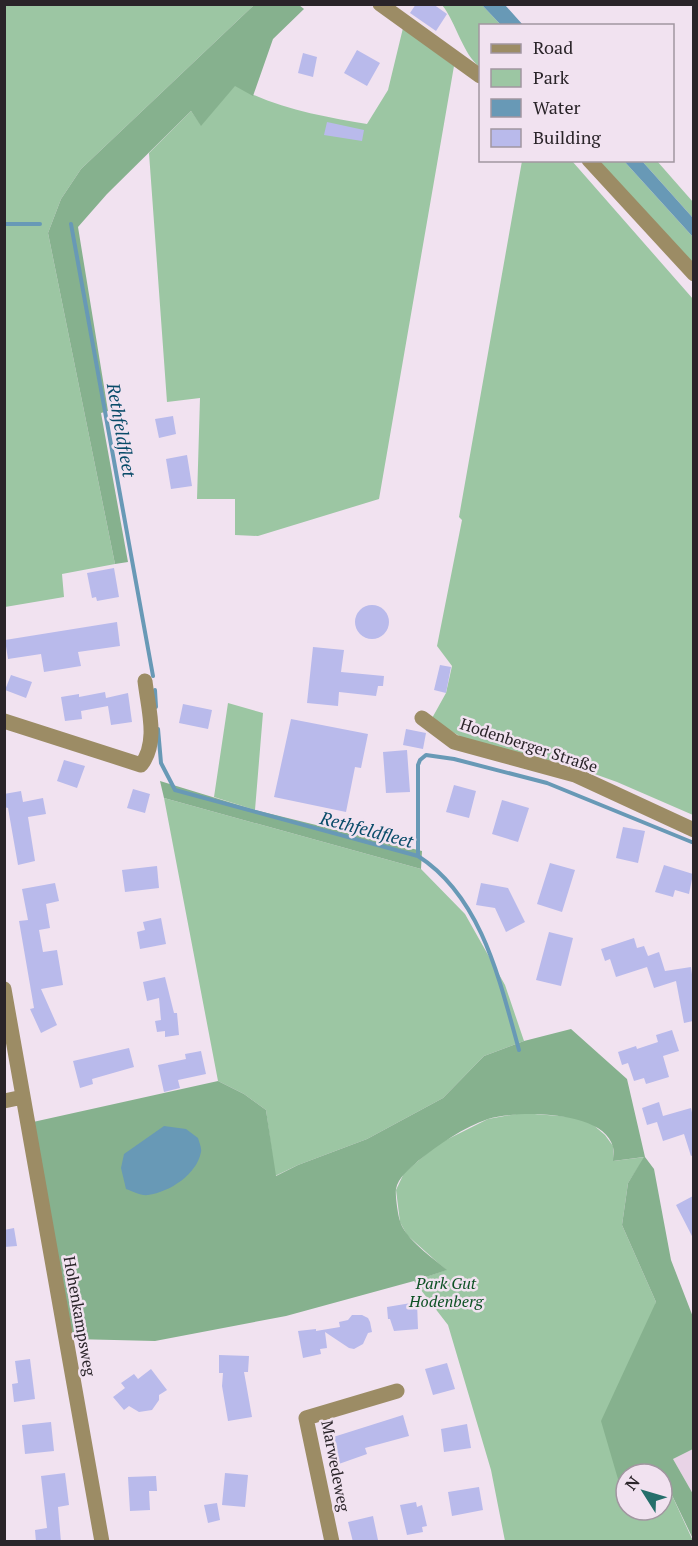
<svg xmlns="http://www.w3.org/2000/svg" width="698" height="1546" viewBox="0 0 698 1546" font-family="'PT Serif',serif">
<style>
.built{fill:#e8d3e6}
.green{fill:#9cc6a3}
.forest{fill:#86b18e}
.water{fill:#6899b6}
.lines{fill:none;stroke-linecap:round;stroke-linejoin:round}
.stream{stroke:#6899b6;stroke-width:4}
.building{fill:#b9baeb}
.minor{stroke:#9c8c65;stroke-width:15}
.labels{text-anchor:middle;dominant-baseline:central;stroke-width:5;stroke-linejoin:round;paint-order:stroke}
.street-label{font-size:16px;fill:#2a2429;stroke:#f1e2f0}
.park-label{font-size:16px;font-style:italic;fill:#0d5124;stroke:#f1e2f0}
.water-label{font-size:18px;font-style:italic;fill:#094b69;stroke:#f1e2f0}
</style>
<rect width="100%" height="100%" fill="#f1e2f0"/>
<path class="built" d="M693,1449V1494L673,1459Z"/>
<path class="green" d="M5,5H254L81,169L61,199L48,233L115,564L62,574L64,597L5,607Z
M442,5H482L501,25L480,26V67C463,55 456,22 442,5Z
M403,28L454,66L379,499L258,536L235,535V499H197L200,398L167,402L149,153L191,111L201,125L235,85C272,108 325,117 367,124L388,90Z
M522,161H572L693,299V815L617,782L575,767L465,739L431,720L446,693L452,666L437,646L462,520L459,517Z
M599,161H624L693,237V263Z
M642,161H657L693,202V218Z
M228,703L263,713L255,810L214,797Z
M164,798L421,869L465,914L505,985L524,1041L484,1056L443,1098L367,1139L298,1165L275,1176L266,1110L244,1094L218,1081Z
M522,1113L572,1117L591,1123L605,1135L613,1146V1161L645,1157L628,1183L622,1225L656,1302L620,1486L626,1487V1510H662V1491H670L693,1541H505L491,1470L448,1325L414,1281L446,1270L407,1235L400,1222L396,1190L404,1173L438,1144L488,1119Z"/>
<path class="forest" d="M254,5H299L304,9L273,39L253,96L235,86L201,126L191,111L107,194L78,227L108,411L101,413L128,562L115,564L48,233L61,199L81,169Z
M160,781L255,810L422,851L421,869L164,798Z
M571,1029L627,1079L645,1157L654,1169L671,1260L693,1317V1449L673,1459L693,1494V1539L670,1491H662V1474H626V1487L620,1486L601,1421L656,1302L622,1225L628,1183L644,1157L613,1161C613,1157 614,1151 613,1147C604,1110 516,1110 488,1119C464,1127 438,1145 418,1161C410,1169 398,1177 396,1189C395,1195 398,1216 400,1221C405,1239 433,1258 447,1270L414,1281L286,1316L155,1341L73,1339L33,1122L218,1081L244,1094L266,1110L276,1176L298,1165L367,1139L443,1098L484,1056L524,1041Z"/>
<path class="water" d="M482,5H505L523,25H501Z
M624,161H642L693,218V237Z
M164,1126L186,1129L198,1138C199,1142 202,1148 201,1152C197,1174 170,1192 148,1195C141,1196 132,1191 126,1189L121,1168L124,1154Z"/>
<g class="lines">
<path class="stream" d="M4,224H40
M71,224L153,676
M155,690L156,707
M158,729L161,763L175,790L418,856C482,897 500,982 519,1050
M418,856V765L420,760L426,755L454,759L547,783L694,843"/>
</g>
<path class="building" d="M416,4H433L447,14L436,31L410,13Z
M357,50L380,63L367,86L344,73Z
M303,53L317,57L313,77L298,73Z
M327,122L364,130L362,141L324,135Z
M173,416L176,434L159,438L155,419Z
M187,455L192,486L171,489L166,459Z
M114,568L119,597L97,601L96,597L92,598L87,573Z
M355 622a17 17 0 1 1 34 0a17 17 0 1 1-34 0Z
M117,622L120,646L78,652L81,666L44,672L41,654L8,659L5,640Z
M313,647L344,650L341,672L384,676L383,686H378L376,696L339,692L338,706L307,703Z
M440,665L451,667L446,693L434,690Z
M11,675L32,682L26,698L5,690Z
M105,692L106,698L128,693L132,722L111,725L108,706L81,711L82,719L65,721L61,697L79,694V697Z
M183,704L212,710L208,729L179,723Z
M291,719L368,734L361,768L355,767L346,812L274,797Z
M406,729L426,733L423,749L403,745Z
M407,750L410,792L386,793L383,752Z
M64,760L85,766L77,788L57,781Z
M454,785L476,791L469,818L446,812Z
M133,789L150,794L145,813L127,808Z
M21,791L23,802L43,798L46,814L28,817L35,861L18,865L8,808L4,807V794Z
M502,800L529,808L518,842L492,834Z
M623,827L645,831L638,863L616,858Z
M550,863L575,870L562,912L537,904Z
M664,865L693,874L689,894L675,890L673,897L655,892Z
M157,866L159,888L125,892L122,870Z
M55,883L59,901L46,904L50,928L39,930L43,952L57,950L63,985L41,989L57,1025L41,1033L30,1009L34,1008L19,921L28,920L22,889Z
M481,883L508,888L525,922L506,932L495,908L476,905Z
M161,918L166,944L140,949L137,932L145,930L143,922Z
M549,932L573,938L561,986L536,980Z
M634,938L637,948L644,946L648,956L659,952L665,971L691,967L693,982V1021L684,1023L676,981L654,988L647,967L616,977L610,959L605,961L601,949Z
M165,977L174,1013H177L179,1035L165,1037V1031L157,1032L155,1021L161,1020L159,998L147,1001L143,982Z
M672,1030L679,1051L663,1056L669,1077L646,1084L644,1078L634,1081L628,1063L622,1065L618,1052L636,1046L637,1049L658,1042L656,1035Z
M129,1048L134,1067L92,1079L93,1084L80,1088L73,1061Z
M201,1051L206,1074L178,1080L180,1088L164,1092L158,1065L186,1059L185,1054Z
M659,1102L663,1116L691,1108L693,1117V1155L691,1156L684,1134L663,1141L657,1122L647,1125L642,1108Z
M693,1196V1238L676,1205Z
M14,1228L17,1246L4,1247V1230Z
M417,1302L418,1329L394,1331L390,1319H388L387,1307Z
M352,1315H362L368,1318L370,1322L372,1332L368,1333L363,1344L354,1349L349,1348L325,1332L327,1348L320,1349L321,1354L303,1358L298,1331L316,1329V1331L340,1327L339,1322L348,1320Z
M219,1355L249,1356L248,1372H244L252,1417L228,1421L222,1386L223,1373H219Z
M30,1359L35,1399L14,1402L12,1384L18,1383L15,1361Z
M447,1363L455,1389L433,1395L425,1369Z
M151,1369L167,1390L159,1395V1400L152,1410L139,1412L129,1406L124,1410L113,1397L125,1388L121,1383L134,1374L138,1379Z
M403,1415L409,1436L365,1448L367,1454L336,1465L327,1439Z
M51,1422L54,1451L25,1454L22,1425Z
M467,1424L471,1448L444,1452L441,1429Z
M65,1473L69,1505L58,1507L61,1542H36L35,1530L47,1528L41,1476Z
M225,1473L248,1475L245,1507L222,1505Z
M156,1476L157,1491H149L150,1510L130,1511L128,1477Z
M479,1487L483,1510L452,1516L448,1492Z
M416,1502L417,1507L422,1505L427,1526L422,1527L423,1532L407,1535L400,1505Z
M217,1503L220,1520L208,1523L204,1505Z
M373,1516L378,1540L353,1542L348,1522Z"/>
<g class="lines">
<path class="minor" d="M380,4L480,76
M589,160L694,274
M422,718L454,742L575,775L694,830
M4,721L141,765C159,742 148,708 145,681
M4,989L102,1542
M4,1101L23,1097
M332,1542L306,1418L397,1391"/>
</g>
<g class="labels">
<g class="street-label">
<text transform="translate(529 745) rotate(18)">Hodenberger Straße</text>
<text transform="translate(80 1316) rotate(80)">Hohenkampsweg</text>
<text transform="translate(336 1466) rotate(79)">Marwedeweg</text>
</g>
<g class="park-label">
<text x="446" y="1283">Park Gut<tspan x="446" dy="18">Hodenberg</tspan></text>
</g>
<g class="water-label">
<text transform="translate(122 430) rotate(80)">Rethfeldfleet</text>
<text transform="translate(367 829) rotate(15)">Rethfeldfleet</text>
</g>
</g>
<rect width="698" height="1546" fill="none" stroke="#2a2429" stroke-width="12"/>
<rect x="479" y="24" width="195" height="138" fill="#f1e2f0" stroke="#a196a0" stroke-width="1.5"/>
<rect x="491" y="44" width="30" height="9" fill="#9c8c65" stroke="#a196a0" stroke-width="1.5"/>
<text x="533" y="54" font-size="18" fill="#2a2429">Road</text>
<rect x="491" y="69" width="30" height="18" fill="#9cc6a3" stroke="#a196a0" stroke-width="1.5"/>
<text x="533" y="84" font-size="18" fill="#2a2429">Park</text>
<rect x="491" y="99" width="30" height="18" fill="#6899b6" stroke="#a196a0" stroke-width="1.5"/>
<text x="533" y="114" font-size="18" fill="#2a2429">Water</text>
<rect x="491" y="129" width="30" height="18" fill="#b9baeb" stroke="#a196a0" stroke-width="1.5"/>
<text x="533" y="144" font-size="18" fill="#2a2429">Building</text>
<g transform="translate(644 1492) rotate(307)"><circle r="28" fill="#f1e2f0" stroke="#a196a0" stroke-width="1.5"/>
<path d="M0-4.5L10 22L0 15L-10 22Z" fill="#256f6b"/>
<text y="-9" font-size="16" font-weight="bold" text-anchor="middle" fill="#2a2429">N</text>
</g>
</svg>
